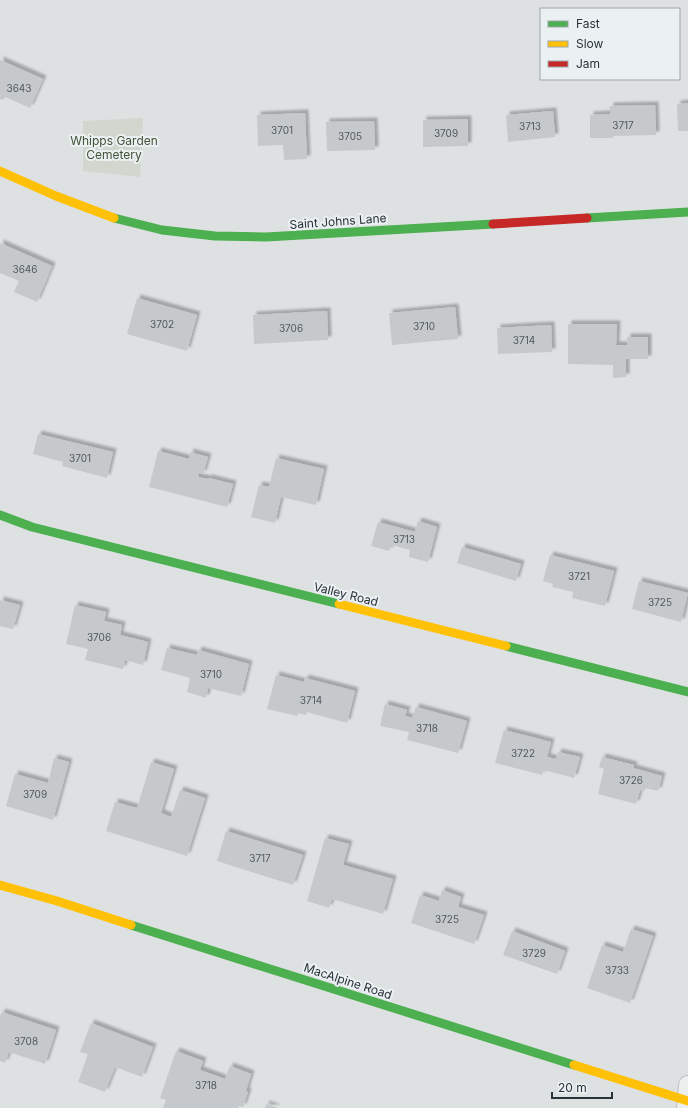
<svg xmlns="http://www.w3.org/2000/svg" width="688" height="1108" viewBox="0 0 688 1108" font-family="Inter,sans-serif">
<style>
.green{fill:#d1d6ce}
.building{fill:#c6c9cb;filter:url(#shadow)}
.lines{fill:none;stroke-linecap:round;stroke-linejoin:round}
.street-casing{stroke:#bcbfc0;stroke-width:20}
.street{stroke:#edefef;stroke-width:18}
.fast{stroke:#4caf50;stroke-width:9}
.slow{stroke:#ffc107;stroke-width:9}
.jam{stroke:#c62828;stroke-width:9}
.labels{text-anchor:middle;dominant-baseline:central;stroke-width:4;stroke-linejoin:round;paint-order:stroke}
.number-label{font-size:10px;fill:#50585e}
.park-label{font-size:12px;fill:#435337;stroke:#ebf0f3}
.street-label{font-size:12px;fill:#283239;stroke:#ebf0f3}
</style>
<defs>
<filter id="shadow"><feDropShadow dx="3.5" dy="-3.5" stdDeviation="1" flood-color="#0004"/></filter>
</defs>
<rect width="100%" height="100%" fill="#dee1e2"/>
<path class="green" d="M143,118L140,177L83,171V121Z"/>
<path class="building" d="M0,60L43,79L30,108L5,97L3,100L0,99Z
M688,103V131H678L677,104Z
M655,105L656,135L613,136V138H590V115L610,114V106Z
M553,111L555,137L508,142L506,115Z
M305,113L307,159L284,160L283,145L258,146L257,115Z
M468,119V146L423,147V120Z
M374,121L375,150L327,151L326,122Z
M0,243L52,266L37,302L14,292L19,281L0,273Z
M137,298L197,315L187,351L127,334Z
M455,307L458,339L392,345L389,313Z
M327,311L328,340L254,344L253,315Z
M568,324H617L616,345H627V337H648V359H626V377L613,378V365L568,364Z
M551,325L552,352L498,354L497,328Z
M38,434L113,452L107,478L62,466L63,462L33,454Z
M158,451L189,459L190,452L208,457L203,474L199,473L198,477L208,479L209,478L233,484L227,507L149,487Z
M276,458L324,469L316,505L281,497L275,523L251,517L259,485L269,487Z
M418,521L437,527L428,562L409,557L410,550L391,545L389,551L371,546L378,522L415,532Z
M462,547L521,564L516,581L457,563Z
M550,555L614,571L605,606L572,598L573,592L552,587L553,584L543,581Z
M639,581L688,593L681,622L632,609Z
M0,600L20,605L13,629L0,626Z
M75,605L106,612L104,621L122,625L120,635L148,642L143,665L125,660L123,669L85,660L88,649L66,644Z
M167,648L197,655L198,650L249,664L241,696L208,688L206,698L187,692L190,678L161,670Z
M276,675L304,682L305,678L355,691L347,723L307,712L306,715L298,713L297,716L267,709Z
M385,704L407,710L405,716L412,718L416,707L467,721L458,753L407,740L409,732L380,726Z
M504,730L551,742L547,757L556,759L558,752L580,757L574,778L544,770L542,775L495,763Z
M602,757L634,765L633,768L662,776L658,791L645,788V791L640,790L636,804L598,794L604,769L599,767Z
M54,758L69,762L53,820L6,806L15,774L48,783Z
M151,762L174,769L161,813L171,817L180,790L205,798L187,856L106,831L115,802L137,808Z
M226,831L303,855L293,885L217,861Z
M325,838L349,844L343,865L393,879L383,914L332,899L329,908L307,901Z
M442,890L461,897L458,907L484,915L474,944L411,923L420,895L439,901Z
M631,929L653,936L630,1003L587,988L602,945L623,952Z
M512,931L565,951L557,974L503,955Z
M2,1012L56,1030L45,1064L9,1052L5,1063L0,1061V1016Z
M91,1023L153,1047L142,1077L115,1067L105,1092L78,1082L88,1054L80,1052Z
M176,1051L203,1061L200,1070L225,1079L230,1066L251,1074L246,1091L248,1092L243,1107L239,1106L238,1108H163L166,1100L160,1098Z
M266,1104L278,1108H265Z"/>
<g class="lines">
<defs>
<path id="street" d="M686,1108L688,1085"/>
</defs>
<use href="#street" class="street-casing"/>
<use href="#street" class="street"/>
<path class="fast" d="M114,218L162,230L215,236L266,237L493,224
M587,218L688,212
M0,515L32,527L339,604
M506,646L688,692
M131,925L574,1065"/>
<path class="slow" d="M0,171L56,196L114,218
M339,604L506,646
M0,885L57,901L131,925
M574,1065L688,1101"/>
<path class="jam" d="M493,224L587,218"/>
</g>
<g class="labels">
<g class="number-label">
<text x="19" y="88">3643</text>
<text x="623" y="125">3717</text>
<text x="530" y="126">3713</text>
<text x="282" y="130">3701</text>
<text x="446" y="133">3709</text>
<text x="350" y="136">3705</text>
<text x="25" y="269">3646</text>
<text x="162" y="324">3702</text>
<text x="424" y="326">3710</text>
<text x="291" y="328">3706</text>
<text x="524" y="340">3714</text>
<text x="80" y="458">3701</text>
<text x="404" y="539">3713</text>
<text x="579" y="576">3721</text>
<text x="660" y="602">3725</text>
<text x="99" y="637">3706</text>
<text x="211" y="674">3710</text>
<text x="311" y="700">3714</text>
<text x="427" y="728">3718</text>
<text x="523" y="753">3722</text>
<text x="631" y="780">3726</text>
<text x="35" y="794">3709</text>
<text x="260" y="858">3717</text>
<text x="447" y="919">3725</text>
<text x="534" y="953">3729</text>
<text x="617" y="970">3733</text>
<text x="26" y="1041">3708</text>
<text x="206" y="1085">3718</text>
</g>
<g class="park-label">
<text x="114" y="140">Whipps Garden<tspan x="114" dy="14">Cemetery</tspan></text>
</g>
<g class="street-label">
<text transform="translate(338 221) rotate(-4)">Saint Johns Lane</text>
<text transform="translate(346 594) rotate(14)">Valley Road</text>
<text transform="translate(348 981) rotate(18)">MacAlpine Road</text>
</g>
</g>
<rect x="540" y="8" width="140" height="72" fill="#ebf0f3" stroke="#9da4a9"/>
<rect x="548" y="21" width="20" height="6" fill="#4caf50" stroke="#9da4a9"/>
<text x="576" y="28" font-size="12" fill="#283239">Fast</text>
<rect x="548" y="41" width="20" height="6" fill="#ffc107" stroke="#9da4a9"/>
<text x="576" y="48" font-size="12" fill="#283239">Slow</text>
<rect x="548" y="61" width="20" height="6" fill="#c62828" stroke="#9da4a9"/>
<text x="576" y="68" font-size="12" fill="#283239">Jam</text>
<path d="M552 1092v6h60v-6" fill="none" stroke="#283239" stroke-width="2"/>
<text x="558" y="1092" font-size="12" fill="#283239" stroke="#ebf0f3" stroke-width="3" paint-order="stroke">20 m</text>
</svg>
